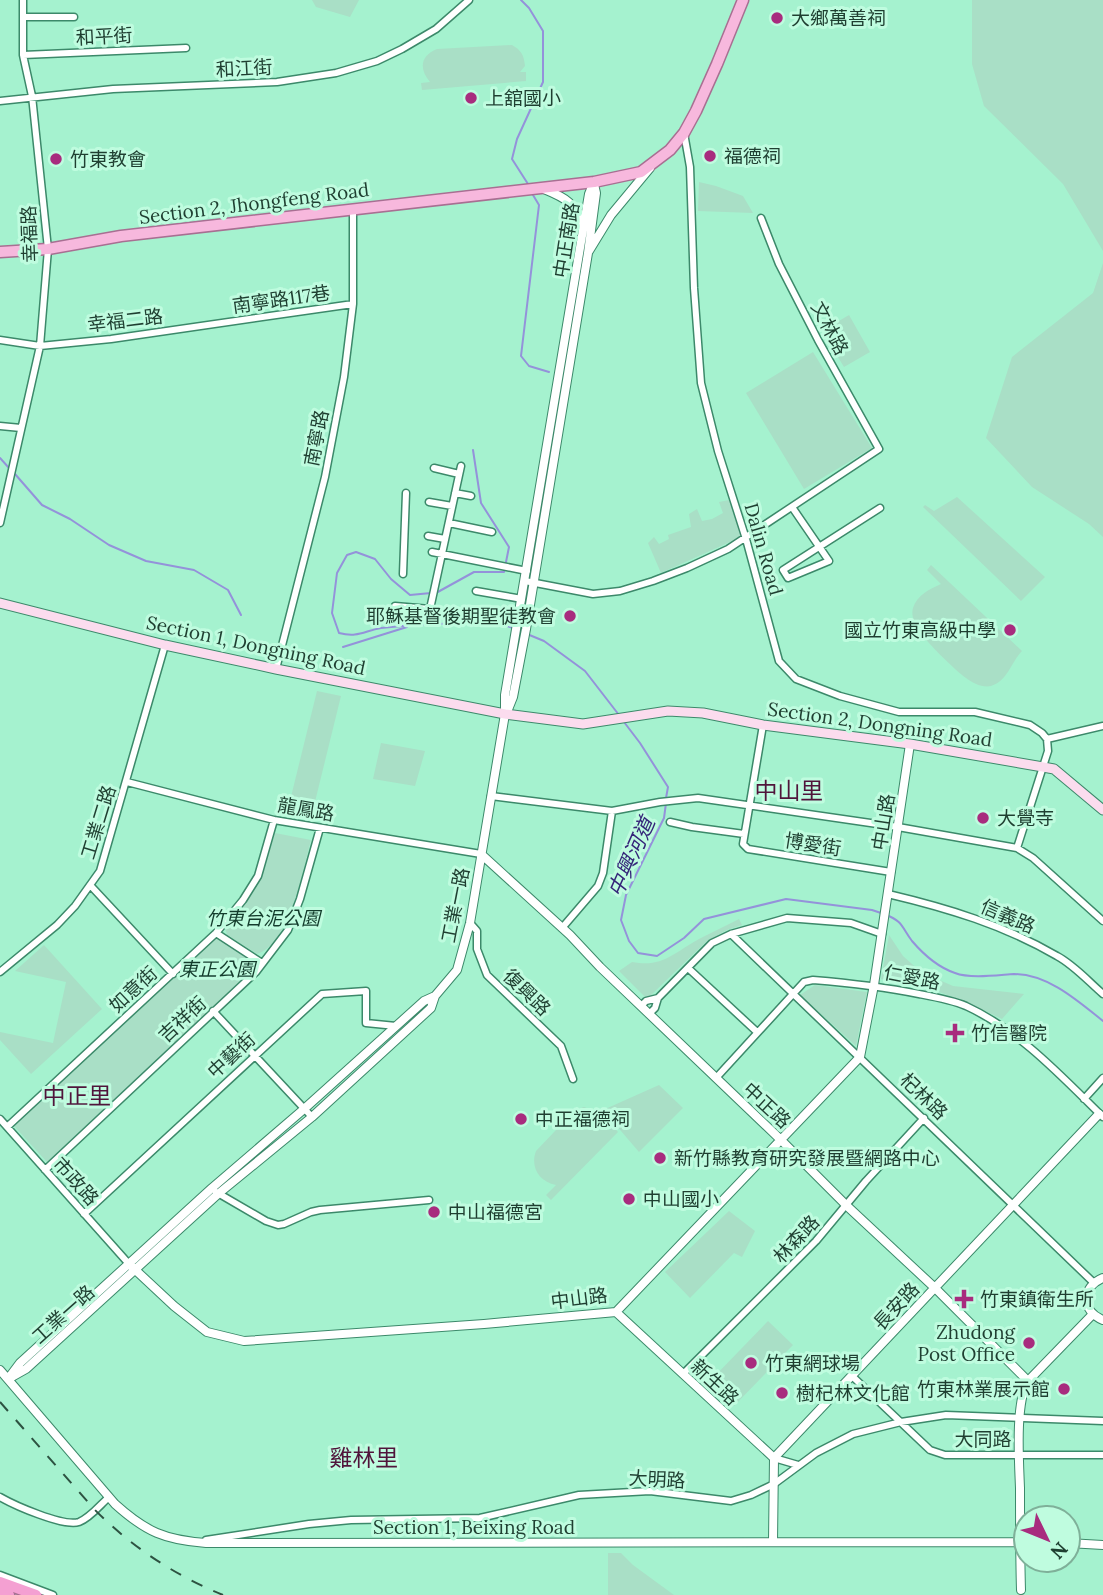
<svg xmlns="http://www.w3.org/2000/svg" width="1103" height="1595" viewBox="0 0 1103 1595" font-family="Lora,'Noto Sans TC',serif">
<style>
.green{fill:#a9dfc6}
.lines{fill:none;stroke-linecap:round;stroke-linejoin:round}
.stream{stroke:#9492da;stroke-width:2}
.minor-casing{stroke:#3c896a;stroke-width:9}
.tertiary-casing{stroke:#3c896a;stroke-width:10}
.secondary-casing{stroke:#3c896a;stroke-width:11}
.primary-casing{stroke:#a86f92;stroke-width:13}
.trunk-casing{stroke:#a86f92;stroke-width:13}
.minor{stroke:#fff;stroke-width:6}
.tertiary{stroke:#fff;stroke-width:8}
.secondary{stroke:#fbdcee;stroke-width:9}
.primary{stroke:#f7b8dd;stroke-width:10}
.trunk{stroke:#f4a0d2;stroke-width:10}
.rail{stroke:#2d5241;stroke-width:2;stroke-dasharray:12 12;stroke-linecap:butt}
.poi-dot{fill:#a82c7e;stroke:#bffcdf;stroke-width:2.5}
.labels{text-anchor:middle;dominant-baseline:central;stroke-width:6;stroke-linejoin:round;paint-order:stroke}
.poi-label{font-size:19px;fill:#1f3f31;stroke:#bffcdf;text-anchor:start}
.street-label{font-size:19px;fill:#1f3f31;stroke:#bffcdf}
.park-label{font-size:19px;font-style:italic;fill:#133c2c;stroke:#bffcdf}
.water-label{font-size:21px;font-style:italic;fill:#352679;stroke:#bffcdf}
.quarter-label{font-size:23px;fill:#50153b;stroke:#bffcdf}
</style>
<rect width="100%" height="100%" fill="#a5f2cf"/>
<path class="green" d="M312,0H359L350,17L316,7Z
M972,0H1103V251L1063,184L984,106L972,64Z
M512,45C521,50 524,55 525,66L520,72H526V81L422,90L421,83L430,82C419,69 420,56 437,49Z
M699,182L716,186L743,196L753,213L698,211Z
M1103,263V537L1089,524L1032,487L986,438L1012,357L1093,293Z
M849,315L870,352L844,367L822,331Z
M813,352L872,448L804,489L746,393Z
M957,497L1045,577L1021,601L923,507L925,505L934,511Z
M729,500L741,537L661,573L648,543L654,537L659,544L669,539L668,535L691,527L689,514L697,509L702,521L712,519L723,513L719,502Z
M931,565L1022,651C1012,661 1007,682 991,686C983,688 972,683 966,678C956,671 922,638 917,628C914,623 911,614 913,608C917,595 930,589 941,584L927,570Z
M317,691L341,696L311,818L287,813Z
M381,743L425,751L415,786L373,779Z
M275,833L311,840C303,870 289,945 257,954L227,935L225,927L252,893L262,876Z
M739,919L742,925L727,930L707,941L647,999L619,971L632,962C663,968 673,953 699,939C712,932 726,926 739,919Z
M889,935L903,956L921,972L953,986L1024,994L1002,1019L966,1002L931,989L881,979Z
M215,937L259,964L47,1162L14,1126Z
M44,945L102,1009L31,1074L0,1040V1032L53,1043L66,982L15,971Z
M815,985L867,992L856,1046L800,995Z
M659,1085L683,1108L639,1152L603,1110Z
M584,1107C595,1111 606,1117 608,1130L613,1126L618,1132L551,1200L546,1195L556,1185C539,1182 530,1167 536,1151L575,1110Z
M729,1211L755,1231L742,1257L734,1253L690,1298L665,1272Z
M768,1321L793,1345L734,1406L709,1382Z
M608,1553H621L633,1565L674,1595H608Z"/>
<g class="lines">
<path class="stream" d="M521,0L529,8L543,31V82L517,139L512,159L528,184
M533,195L539,205L521,356L529,366L549,372
M0,458L9,468
M15,474L42,505L70,519L109,545L146,561L194,570L228,590L241,615
M431,593L410,595L391,579L375,559L356,552L347,555L337,573L332,613L339,633C358,638 364,631 381,628C407,625 492,619 513,628
M436,593L474,572H504L509,547L481,503L473,450
M527,634L544,641L585,671L619,715
M343,647L407,627
M624,722L640,743L668,787L666,798
M666,803L664,818L626,895L621,920L629,941L638,953L657,956L684,938L704,919L786,899L872,910L881,913
M886,915C903,921 902,928 912,941C924,955 937,967 955,973C970,979 998,975 1014,974C1048,974 1078,1001 1103,1021"/>
<defs>
<path id="minor" d="M23,17H74
M23,55L186,48
M0,101L113,89L277,82L336,73L377,61L402,49L436,29L469,0
M684,133L690,167L694,288L701,383L718,451L746,539L779,661L796,679L840,696L899,712H975L1030,725L1042,733L1047,739L1048,751L1017,848
M0,340L40,346L111,339L353,304
M0,426L21,428
M434,468L459,474
M455,493L471,496
M429,502L452,506
M792,507L829,561L788,578L783,570L880,508
M0,523L40,346L48,249L32,96L23,55V0
M449,523L492,532
M428,536L445,539
M432,552L527,571
M403,574L406,493
M525,581L593,594L620,591L653,581L687,568L728,549L879,449L818,340L779,264L761,218
M476,591L522,599
M395,606L430,609L461,466
M276,669L325,477L344,377L353,304V209
M763,725L743,844L748,849L891,872
M1047,739L1103,726
M127,782L274,820L481,854
M491,796L612,811L660,802L698,798L898,827L1017,848L1033,858L1103,921
M670,822L692,827L744,834
M90,885L173,974
M888,894C947,908 1004,925 1057,956C1074,965 1089,982 1103,994
M470,923L477,931V949L487,975L561,1046L573,1079
M562,928L598,886L603,873L612,811
M216,933L262,963
M731,934L1094,1283
M688,968L757,1032
M0,972L57,925L75,906L100,871L165,645
M641,1006L646,1001L658,998
M213,1011L312,1117
M649,1014L655,1008L658,998L712,943L731,934L787,918L851,923L882,934
M716,1078L804,982L813,980C849,983 884,987 919,994C935,997 952,1000 966,1006C1020,1031 1061,1076 1103,1117
M1084,1099L1103,1078
M0,1119L129,1264
M7,1127L216,933L243,900L258,876L274,820
M45,1170L256,972L288,930L300,899L320,828
M216,1192L266,1221L278,1225L284,1224L311,1212L320,1210L429,1200
M84,1214L322,994L366,991V1023L396,1026
M683,1374L816,1241L866,1181L924,1118
M852,1376L930,1450L945,1455H1103
M774,1458L798,1465
M0,1497C14,1505 63,1527 79,1522C90,1518 100,1505 109,1497
M206,1540L309,1524L351,1520L480,1518L579,1495L650,1491L731,1501L751,1495L774,1484L816,1453L853,1434L901,1422L946,1415L1103,1421
M0,1575L53,1595"/>
<path id="tertiary" d="M544,189C566,198 576,203 582,227
M589,251L611,215L650,168
M507,712L513,697L526,629L588,253L596,193L594,184
M481,854L570,935L600,967L781,1140L847,1206L935,1288L1028,1381
M129,1264L174,1306L207,1332L244,1341L484,1324L616,1312L860,1057L874,985L910,744
M1103,1278C1081,1287 1081,1311 1103,1320
M616,1312L774,1458
M0,1370L115,1504C146,1532 165,1540 206,1543L1026,1542
M10,1378L26,1369L218,1194L312,1117L431,1008L435,996
M8,1379L20,1363L212,1188L304,1109L424,1001L435,996L457,970L470,923L505,714V695L589,194L594,182
M773,1542L774,1458L1099,1114
M1068,1543L1103,1545
M1021,1590C1020,1556 1020,1522 1020,1488C1019,1461 1015,1402 1028,1381L1093,1314"/>
<path id="secondary" d="M0,603L165,645L276,669L505,714L583,724L668,711L703,713L763,725L910,744L1043,767L1054,769L1103,810"/>
<path id="primary" d="M0,252L48,249L121,236L594,182L641,172L670,150L684,133L696,111L717,64L743,0"/>
<path id="trunk" d="M0,1582L36,1595
M0,1592L9,1595"/>
</defs>
<use href="#minor" class="minor-casing"/>
<use href="#tertiary" class="tertiary-casing"/>
<use href="#secondary" class="secondary-casing"/>
<use href="#primary" class="primary-casing"/>
<use href="#trunk" class="trunk-casing"/>
<use href="#minor" class="minor"/>
<use href="#tertiary" class="tertiary"/>
<use href="#secondary" class="secondary"/>
<use href="#primary" class="primary"/>
<use href="#trunk" class="trunk"/>
<path class="rail" d="M0,1402L95,1510C132,1547 174,1575 223,1595"/>
</g>
<g class="poi-dot">
<circle cx="777" cy="18" r="7"/>
<circle cx="471" cy="98" r="7"/>
<circle cx="710" cy="156" r="7"/>
<circle cx="56" cy="159" r="7"/>
<circle cx="570" cy="616" r="7"/>
<circle cx="1010" cy="630" r="7"/>
<circle cx="983" cy="818" r="7"/>
<path d="M951.5 1022.5h7v7h7v7h-7v7h-7v-7h-7v-7h7z"/>
<circle cx="521" cy="1119" r="7"/>
<circle cx="660" cy="1158" r="7"/>
<circle cx="629" cy="1199" r="7"/>
<circle cx="434" cy="1212" r="7"/>
<path d="M960.5 1288.5h7v7h7v7h-7v7h-7v-7h-7v-7h7z"/>
<circle cx="1029" cy="1343" r="7"/>
<circle cx="751" cy="1363" r="7"/>
<circle cx="1064" cy="1389" r="7"/>
<circle cx="782" cy="1393" r="7"/>
</g>
<g class="labels">
<g class="poi-label">
<text x="791" y="18">大鄉萬善祠</text>
<text x="485" y="98">上舘國小</text>
<text x="724" y="156">福德祠</text>
<text x="70" y="159">竹東教會</text>
<text x="556" y="616" text-anchor="end">耶穌基督後期聖徒教會</text>
<text x="996" y="630" text-anchor="end">國立竹東高級中學</text>
<text x="997" y="818">大覺寺</text>
<text x="971" y="1033">竹信醫院</text>
<text x="535" y="1119">中正福德祠</text>
<text x="674" y="1158">新竹縣教育研究發展暨網路中心</text>
<text x="643" y="1199">中山國小</text>
<text x="448" y="1212">中山福德宮</text>
<text x="980" y="1299">竹東鎮衛生所</text>
<text x="1015" y="1332" text-anchor="end">Zhudong<tspan x="1015" dy="22">Post Office</tspan></text>
<text x="765" y="1363">竹東網球場</text>
<text x="1050" y="1389" text-anchor="end">竹東林業展示館</text>
<text x="796" y="1393">樹杞林文化館</text>
</g>
<g class="street-label">
<text transform="translate(104 36) rotate(-3)">和平街</text>
<text transform="translate(244 68) rotate(-3)">和江街</text>
<text transform="translate(254 203) rotate(-7)">Section 2, Jhongfeng Road</text>
<text transform="translate(29 234) rotate(-92)">幸福路</text>
<text transform="translate(566 240) rotate(-81)">中正南路</text>
<text transform="translate(281 299) rotate(-8)">南寧路117巷</text>
<text transform="translate(125 320) rotate(-7)">幸福二路</text>
<text transform="translate(830 328) rotate(62)">文林路</text>
<text transform="translate(316 438) rotate(-79)">南寧路</text>
<text transform="translate(764 549) rotate(74)">Dalin Road</text>
<text transform="translate(256 645) rotate(12)">Section 1, Dongning Road</text>
<text transform="translate(880 724) rotate(8)">Section 2, Dongning Road</text>
<text transform="translate(306 809) rotate(10)">龍鳳路</text>
<text transform="translate(98 822) rotate(-73)">工業二路</text>
<text transform="translate(883 822) rotate(-81)">中山路</text>
<text transform="translate(813 844) rotate(9)">博愛街</text>
<text transform="translate(455 905) rotate(-79)">工業一路</text>
<text transform="translate(1008 916) rotate(23)">信義路</text>
<text transform="translate(912 977) rotate(11)">仁愛路</text>
<text transform="translate(133 989) rotate(-43)">如意街</text>
<text transform="translate(527 992) rotate(44)">復興路</text>
<text transform="translate(182 1019) rotate(-43)">吉祥街</text>
<text transform="translate(231 1055) rotate(-43)">中藝街</text>
<text transform="translate(924 1096) rotate(44)">杞林路</text>
<text transform="translate(767 1105) rotate(43)">中正路</text>
<text transform="translate(76 1181) rotate(48)">市政路</text>
<text transform="translate(796 1239) rotate(-47)">林森路</text>
<text transform="translate(579 1298) rotate(-7)">中山路</text>
<text transform="translate(896 1306) rotate(-47)">長安路</text>
<text transform="translate(63 1314) rotate(-42)">工業一路</text>
<text transform="translate(715 1382) rotate(43)">新生路</text>
<text x="983" y="1439">大同路</text>
<text transform="translate(657 1479) rotate(3)">大明路</text>
<text x="474" y="1527">Section 1, Beixing Road</text>
</g>
<g class="park-label">
<text x="263" y="918">竹東台泥公園</text>
<text x="217" y="969">東正公園</text>
</g>
<g class="water-label">
<text transform="translate(631 857) rotate(-66)">中興河道</text>
</g>
<g class="quarter-label">
<text x="789" y="790">中山里</text>
<text x="77" y="1095">中正里</text>
<text x="364" y="1457">雞林里</text>
</g>
</g>
<g transform="translate(1047 1539) rotate(133)"><circle r="33" fill="#bffcdf" stroke="#7fb099" stroke-width="2"/>
<path d="M0-5L12 26L0 18L-12 26Z" fill="#a82c7e"/>
<text y="-10" font-size="19" font-weight="bold" text-anchor="middle" fill="#1f3f31">N</text>
</g>
</svg>
